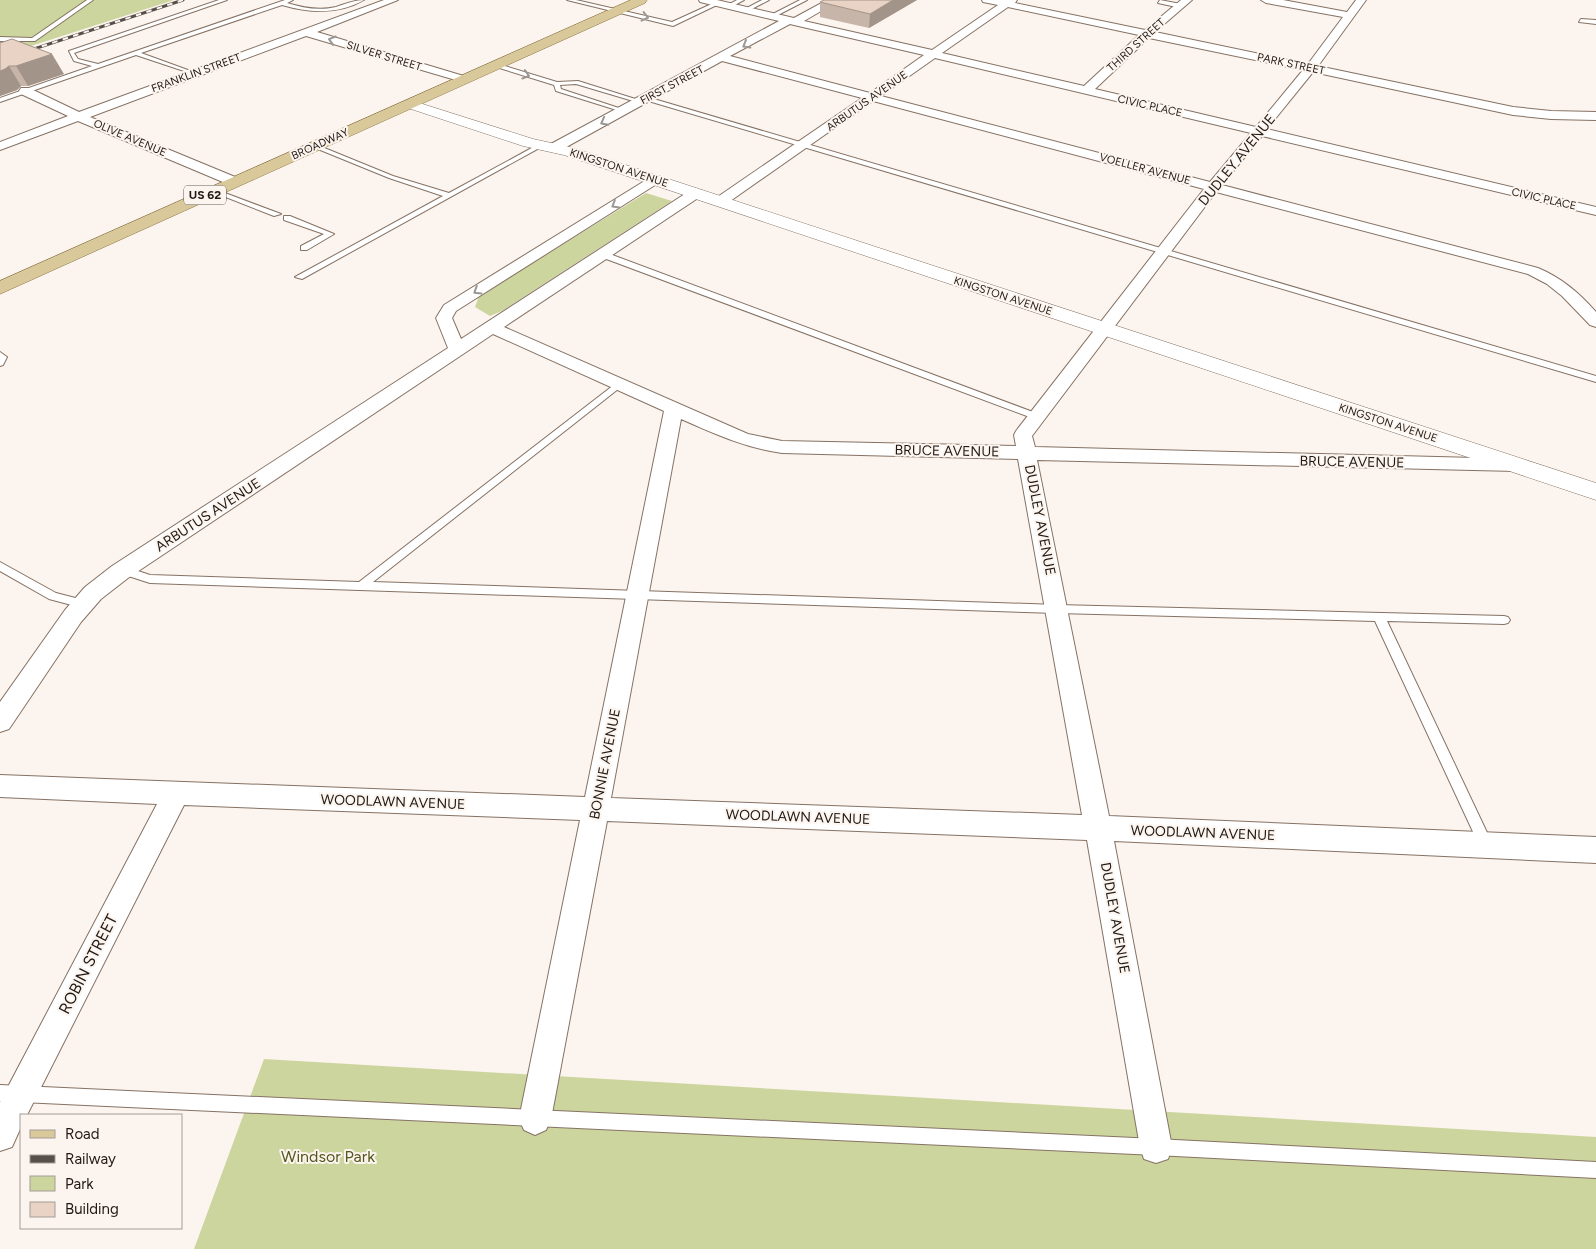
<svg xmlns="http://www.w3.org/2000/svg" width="1596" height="1249" viewBox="0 0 1596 1249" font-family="Figtree,sans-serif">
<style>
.green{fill:#cdd59e}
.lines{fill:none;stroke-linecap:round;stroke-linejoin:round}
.service-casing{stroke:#857264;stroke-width:2}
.minor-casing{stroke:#857264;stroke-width:2}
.tertiary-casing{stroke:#857264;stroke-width:1}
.primary-casing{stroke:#88733f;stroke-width:1}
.service{fill:#fff;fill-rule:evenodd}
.minor{fill:#fff;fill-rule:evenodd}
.tertiary{fill:#fff;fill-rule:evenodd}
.primary{fill:#d9c89a;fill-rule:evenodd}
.rail-casing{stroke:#574f49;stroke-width:3}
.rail{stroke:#fcf4ee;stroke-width:2;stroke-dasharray:5.5;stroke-linecap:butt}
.wall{fill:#c8b5a9}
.shaded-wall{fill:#a3948a}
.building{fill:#e9d3c5;stroke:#a3948a}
.oneway{stroke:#9b9795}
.labels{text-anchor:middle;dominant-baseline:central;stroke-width:4;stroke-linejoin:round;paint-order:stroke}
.far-street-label{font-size:11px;fill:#201813;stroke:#fcf4ee}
.shield{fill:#fcf4ee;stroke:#625a55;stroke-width:1}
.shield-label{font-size:12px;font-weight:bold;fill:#201813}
.street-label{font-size:14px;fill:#201813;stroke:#fcf4ee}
.near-street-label{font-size:16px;fill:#201813;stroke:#fcf4ee}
.near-park-label{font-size:16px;fill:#52581e;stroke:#fcf4ee}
</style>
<rect width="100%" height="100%" fill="#fcf4ee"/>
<path class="green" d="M0,0H174L0,56Z
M646,193L672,201L502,311L490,316L475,307L479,296Z
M264,1059L1596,1137V1249H194Z"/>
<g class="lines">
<defs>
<path id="service" d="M87,0H93L35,41H0V37L32,38Z
M219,0H227L74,53L78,59L98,64L285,0H293L287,3C303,8 319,11 336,7C345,4 354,0 364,0C338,15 309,13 282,5L141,53L196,73V75L136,55L0,102V98L92,66L74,61L69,51Z
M567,0H576L672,22L716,2L721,3L673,26Z
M737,0H744L731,7L726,6Z
M762,0H769L748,11L743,10Z
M800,0H807L774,17L769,16Z
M1160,0L1181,4L1184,6L1181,8L1158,3Z
M1581,19L1596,20V24L1579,22Z
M495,63L557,82L578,81L645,102L640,103L576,84L560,85L561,89L628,111L623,112L556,91L554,85L493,66Z
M647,97L1596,376V382L645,100L644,99Z
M539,144L542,146L541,147L302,279L295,277L443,196L389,178L313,147V145H317L393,176L449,193Z
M213,190H217L281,214L274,216L213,192Z
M284,216H290L334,234L307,250H301V246L324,234L284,220Z
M601,253H607L1041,415L1043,417L1041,419H1035L601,257Z
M0,352L7,357L3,365L0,366Z
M619,381L622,382V386L373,582L1057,605L1504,616L1508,617L1510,620L1508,623L1504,624L1387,621L1491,841L1493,845L1491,849L1486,851L1481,849L1375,621L1057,613L150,583L119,573L118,570L123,566L150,575L359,582Z
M0,562L56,593L87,601L89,604L83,608L49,599L0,571Z
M0,1085L1156,1139L1596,1162V1178L1156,1155L0,1101Z"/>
<path id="minor" d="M384,0H398L317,32L467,77L469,79L467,81H459L306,36L90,117L240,179L242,182L240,185H230L78,121L0,150V142L68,116L21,94L19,91L21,88H29L79,112Z
M699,0H717L794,18L827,0H840L804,21L932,50L998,5L983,2L982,0H1017L1015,3L1145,30L1181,0H1192L1155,32L1308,64L1343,17L1266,3L1261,0H1283L1347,12L1356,0H1366L1318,66L1513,107L1551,111L1596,112V120L1551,119L1513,115L1313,72L1267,129L1596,207V215L1262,136L1222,185L1538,268C1562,278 1579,293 1596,312V327L1590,325L1562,296L1547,284L1528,274L1216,192L1032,436L1035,447L1516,459L1523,460L1526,465L1523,470L1516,471L1037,460L1109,816L1596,837V863L1114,841L1172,1147L1168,1159L1156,1163L1144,1159L1140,1147L1087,840L607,821L551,1119L546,1130L535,1135L524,1130L519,1119L580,820L184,805L27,1115H21V1127L12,1147L0,1151V1102L157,804L0,797V775L585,797L664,411L493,334L128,578L101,599L81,622L9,729L0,732V702L65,610L85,587L112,566L448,348L436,318L444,305L651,177L656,176L663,180L456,311L452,318L461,339L691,190H701L703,193L701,196L504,327L748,434L782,441L1016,446L1014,435L1016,431L1204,189L873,101L726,204H716L714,201L716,198L862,98L722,61L559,151H549L548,148L549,145L779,21L700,2ZM1008,7L1139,35L1084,86L942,53ZM790,24L794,25L924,55L870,93L730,56ZM1149,38L1303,70L1256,127L1095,89ZM935,58L1251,133L1210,182L881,96ZM681,419C715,434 746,448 782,453L1018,459L1082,815L611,798Z"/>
<path id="tertiary" d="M410,100L533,139L574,148L1596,483V500L564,155L523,146L405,107L403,104L405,101Z"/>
<path id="primary" d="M631,0H647L645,3L0,294V281Z"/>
</defs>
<use href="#service" class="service-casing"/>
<use href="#minor" class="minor-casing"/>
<use href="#tertiary" class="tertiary-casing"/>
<use href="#primary" class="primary-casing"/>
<use href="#service" class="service"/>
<use href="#minor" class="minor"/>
<use href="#tertiary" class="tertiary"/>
<use href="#primary" class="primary"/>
<defs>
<path id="rail" d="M0,60L183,0"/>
</defs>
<use href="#rail" class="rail-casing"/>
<use href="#rail" class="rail"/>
</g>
<path class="wall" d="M917,0L869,28L820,17V2Z
M0,43L64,74L28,86H21L17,90L0,96Z"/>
<path class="shaded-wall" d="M893,0H917L869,28L870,14Z
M52,54L64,74L28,86L16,66Z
M9,66L21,86L17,90L0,96V71Z"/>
<path class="building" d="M824,0H893L870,14L820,2Z
M12,39L52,54L16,66H9L5,69L0,71V43Z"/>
<defs><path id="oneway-chevron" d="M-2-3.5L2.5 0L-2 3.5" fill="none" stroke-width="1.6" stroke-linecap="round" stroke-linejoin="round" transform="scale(1.25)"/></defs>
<g class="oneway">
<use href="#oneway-chevron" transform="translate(645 17) rotate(14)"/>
<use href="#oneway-chevron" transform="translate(332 40) rotate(-163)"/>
<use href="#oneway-chevron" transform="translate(746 45) rotate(150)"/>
<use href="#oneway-chevron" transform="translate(526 75) rotate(17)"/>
<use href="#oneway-chevron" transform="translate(604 122) rotate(152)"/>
<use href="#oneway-chevron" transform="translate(615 205) rotate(149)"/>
<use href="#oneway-chevron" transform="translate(477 291) rotate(148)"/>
</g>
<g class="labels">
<g class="far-street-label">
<text transform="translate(1136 45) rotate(-42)">THIRD STREET</text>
<text transform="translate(384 56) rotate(17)">SILVER STREET</text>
<text transform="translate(1291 64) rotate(12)">PARK STREET</text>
<text transform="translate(196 73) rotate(-20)">FRANKLIN STREET</text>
<text transform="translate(672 85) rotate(-28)">FIRST STREET</text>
<text transform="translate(867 101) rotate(-35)">ARBUTUS AVENUE</text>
<text transform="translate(1150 106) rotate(13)">CIVIC PLACE</text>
<text transform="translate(130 138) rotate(23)">OLIVE AVENUE</text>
<text transform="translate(320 144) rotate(-24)">BROADWAY</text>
<text transform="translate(619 168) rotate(18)">KINGSTON AVENUE</text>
<text transform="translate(1145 169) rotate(15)">VOELLER AVENUE</text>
<text transform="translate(1544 199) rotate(13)">CIVIC PLACE</text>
<text transform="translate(1003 296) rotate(18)">KINGSTON AVENUE</text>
<text transform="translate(1388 423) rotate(18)">KINGSTON AVENUE</text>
</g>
<rect class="shield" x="184" y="185.5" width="42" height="19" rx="4"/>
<g class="shield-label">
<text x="205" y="195">US 62</text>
</g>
<g class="street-label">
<text transform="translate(1237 160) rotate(-51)">DUDLEY AVENUE</text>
<text transform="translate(947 451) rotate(1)">BRUCE AVENUE</text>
<text transform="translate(1352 462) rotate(1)">BRUCE AVENUE</text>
<text transform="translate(208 515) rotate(-33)">ARBUTUS AVENUE</text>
<text transform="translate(1040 520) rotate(79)">DUDLEY AVENUE</text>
<text transform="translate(605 764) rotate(-79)">BONNIE AVENUE</text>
<text transform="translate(393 802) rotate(2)">WOODLAWN AVENUE</text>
<text transform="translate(798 817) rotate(2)">WOODLAWN AVENUE</text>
<text transform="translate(1203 833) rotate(2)">WOODLAWN AVENUE</text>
<text transform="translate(1115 918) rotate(80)">DUDLEY AVENUE</text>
</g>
<g class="near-street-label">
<text transform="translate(88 964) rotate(-63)">ROBIN STREET</text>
</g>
<g class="near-park-label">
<text x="328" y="1156">Windsor Park</text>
</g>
</g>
<rect x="20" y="1114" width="162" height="115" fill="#fcf4ee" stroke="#a49c96"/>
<rect x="30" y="1130" width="25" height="8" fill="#d9c89a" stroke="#a49c96"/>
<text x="65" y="1139" font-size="15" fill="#201813">Road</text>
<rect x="30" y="1155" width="25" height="8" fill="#574f49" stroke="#a49c96"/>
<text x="65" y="1164" font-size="15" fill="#201813">Railway</text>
<rect x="30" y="1176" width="25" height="15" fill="#cdd59e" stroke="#a49c96"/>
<text x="65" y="1189" font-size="15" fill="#201813">Park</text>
<rect x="30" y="1202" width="25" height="15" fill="#e9d3c5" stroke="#a49c96"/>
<text x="65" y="1214" font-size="15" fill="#201813">Building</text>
</svg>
